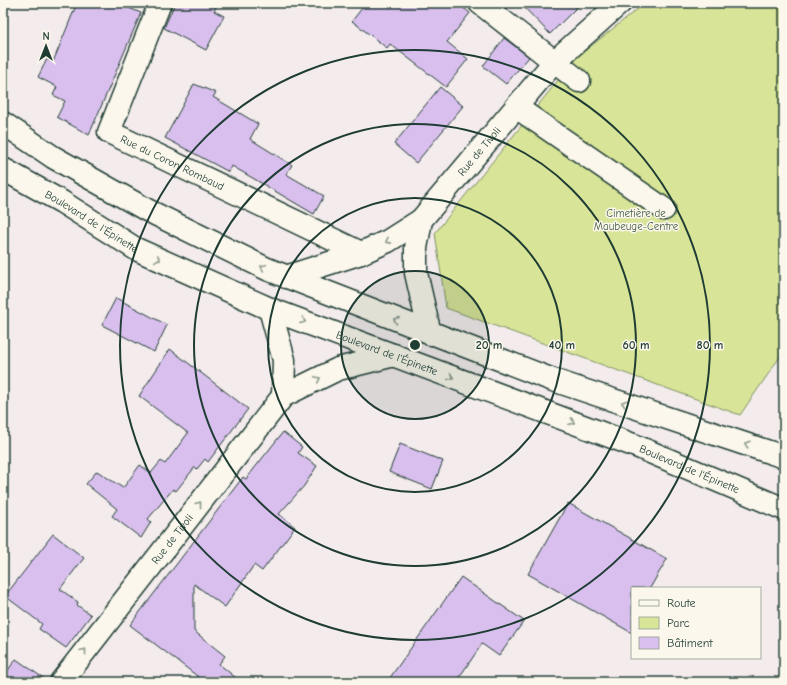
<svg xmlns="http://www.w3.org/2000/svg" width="787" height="685" viewBox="0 0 787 685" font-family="'Comic Neue',sans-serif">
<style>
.green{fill:#d8e497;stroke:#7c9066}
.building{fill:#d9bfee;stroke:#1f3d34}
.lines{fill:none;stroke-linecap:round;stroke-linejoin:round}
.minor-casing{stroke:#1f3d34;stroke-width:25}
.minor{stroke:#fbf7ec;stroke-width:22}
.oneway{stroke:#8d9a90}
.ring{fill:none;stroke:#1f3d34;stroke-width:2}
.labels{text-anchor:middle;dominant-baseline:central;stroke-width:3;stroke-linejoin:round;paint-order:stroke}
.street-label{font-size:11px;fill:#1f3d34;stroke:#fbf7ec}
.park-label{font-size:11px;fill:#445e48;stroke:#fbf7ec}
.centre{fill:#1f3d34;stroke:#fbf7ec;stroke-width:2}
.ring-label{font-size:12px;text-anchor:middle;font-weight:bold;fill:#1f3d34;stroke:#fbf7ec;stroke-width:3;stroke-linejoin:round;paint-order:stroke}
</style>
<rect width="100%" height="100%" fill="#f4ecec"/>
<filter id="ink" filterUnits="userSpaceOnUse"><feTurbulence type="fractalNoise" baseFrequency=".025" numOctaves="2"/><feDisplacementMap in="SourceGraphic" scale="8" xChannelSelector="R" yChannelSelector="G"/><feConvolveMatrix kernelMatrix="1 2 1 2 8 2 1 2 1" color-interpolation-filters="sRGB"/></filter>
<g filter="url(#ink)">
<path class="green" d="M645,3H784V351L740,415L446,308L435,233L576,58Z"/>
<path class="building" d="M77,3H117L141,13L89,135L57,117L65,101L53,95L57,87L38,77L47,59L53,62Z
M175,3H218L214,11L224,16L206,50L164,28Z
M366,3H457L470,13L447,42L468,59L446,87L390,44L387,48L352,21Z
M520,3H581L550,34Z
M504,38L529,57L506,84L483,66Z
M194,84L216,93L213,97L258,124L250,139L292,165L286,174L324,196L314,214L232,166L229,172L165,138Z
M440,87L463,106L416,163L394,144Z
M116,298L167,325L154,352L102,325Z
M170,349L248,409L208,462L205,459L197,469L195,467L176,491L173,489L148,519L151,522L141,538L112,516L117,509L86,484L97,471L123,488L140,465L151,473L161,461L165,464L188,433L139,396Z
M283,432L302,447L298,453L317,466L304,486L279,514L295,527L262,571L254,565L225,607L194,584V631L225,656L219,664L241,682H205L130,625L243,477L246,479Z
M400,444L443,461L432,489L389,472Z
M568,503L667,559L650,588H632V633L528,574Z
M53,534L84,558L60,589L78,602L77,605L91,615L66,648L39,629L42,624L5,596Z
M461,577L524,621L499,656L482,644L456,682H387Z
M16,659L49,682H3V677Z"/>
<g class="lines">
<defs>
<g id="minor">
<path id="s1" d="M160,3L109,132L361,253"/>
<path d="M480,3L579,81"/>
<path d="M516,107L664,209"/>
<path d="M3,123L53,157L147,210L267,269L553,380L784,457"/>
<path id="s2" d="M3,169L62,202L136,249L270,309L636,446L784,509"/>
<path d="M286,277L361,253L388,241L421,220"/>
<path d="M270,309L284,360L283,396"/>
<path id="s3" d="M430,334L416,273V248L421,220L554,62L620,3"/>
<path id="s4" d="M61,682L283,396L338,369L394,355"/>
</g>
</defs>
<use href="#minor" class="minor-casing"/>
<use href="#minor" class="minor"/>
</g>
<defs><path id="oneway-chevron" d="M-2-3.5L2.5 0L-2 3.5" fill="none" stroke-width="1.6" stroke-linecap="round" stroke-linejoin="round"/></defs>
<g class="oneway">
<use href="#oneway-chevron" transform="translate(388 241) rotate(152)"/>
<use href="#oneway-chevron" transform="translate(158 259) rotate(24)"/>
<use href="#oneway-chevron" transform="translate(263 267) rotate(-155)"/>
<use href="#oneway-chevron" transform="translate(396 320) rotate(-158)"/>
<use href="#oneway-chevron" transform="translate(303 321) rotate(21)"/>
<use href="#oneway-chevron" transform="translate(451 377) rotate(21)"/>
<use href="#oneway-chevron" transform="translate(318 379) rotate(-25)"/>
<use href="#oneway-chevron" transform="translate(624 403) rotate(-162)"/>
<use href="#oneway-chevron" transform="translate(572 422) rotate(21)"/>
<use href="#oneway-chevron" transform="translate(747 444) rotate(-161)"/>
<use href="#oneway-chevron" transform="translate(199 504) rotate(-52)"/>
<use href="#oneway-chevron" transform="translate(84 651) rotate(-52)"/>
</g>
</g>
<circle cx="415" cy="345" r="74" fill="#1f3d34" fill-opacity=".12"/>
<g class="ring">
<circle cx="415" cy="345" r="74"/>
<circle cx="415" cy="345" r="147"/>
<circle cx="415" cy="345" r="221"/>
<circle cx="415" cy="345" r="295"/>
</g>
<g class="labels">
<g class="street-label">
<text stroke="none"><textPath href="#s3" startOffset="206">Rue de Tivoli</textPath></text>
<text stroke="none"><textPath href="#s1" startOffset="209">Rue du Coron Rombaud</textPath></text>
<text stroke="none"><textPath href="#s2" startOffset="103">Boulevard de l'Épinette</textPath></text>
<text stroke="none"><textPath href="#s2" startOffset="427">Boulevard de l'Épinette</textPath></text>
<text stroke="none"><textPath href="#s2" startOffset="751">Boulevard de l'Épinette</textPath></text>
<text stroke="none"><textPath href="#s4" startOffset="181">Rue de Tivoli</textPath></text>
</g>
<g class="park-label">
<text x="636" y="213">Cimetière de<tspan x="636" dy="13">Maubeuge-Centre</tspan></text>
</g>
</g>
<circle cx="415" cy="345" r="6" class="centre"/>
<g class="ring-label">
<text x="489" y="349">20 m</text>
<text x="562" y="349">40 m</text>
<text x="636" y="349">60 m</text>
<text x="710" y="349">80 m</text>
</g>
<rect width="787" height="685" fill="none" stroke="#fbf7ec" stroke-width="16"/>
<rect x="8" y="8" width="771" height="669" fill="none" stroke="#1f3d34" stroke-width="1.5" filter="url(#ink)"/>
<rect x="631" y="587" width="130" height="72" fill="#fbf7ec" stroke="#a3ada2"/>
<rect x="639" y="600" width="20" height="6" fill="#fbf7ec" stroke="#a3ada2"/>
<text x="667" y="607" font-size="12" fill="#1f3d34">Route</text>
<rect x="639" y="617" width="20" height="12" fill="#d8e497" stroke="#a3ada2"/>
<text x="667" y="627" font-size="12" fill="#1f3d34">Parc</text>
<rect x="639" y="637" width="20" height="12" fill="#d9bfee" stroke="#a3ada2"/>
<text x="667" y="647" font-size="12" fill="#1f3d34">Bâtiment</text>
<g transform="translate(46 46)" stroke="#fbf7ec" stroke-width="3" paint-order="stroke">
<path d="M0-3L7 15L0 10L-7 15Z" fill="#1f3d34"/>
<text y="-6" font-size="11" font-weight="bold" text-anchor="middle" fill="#1f3d34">N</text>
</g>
</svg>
